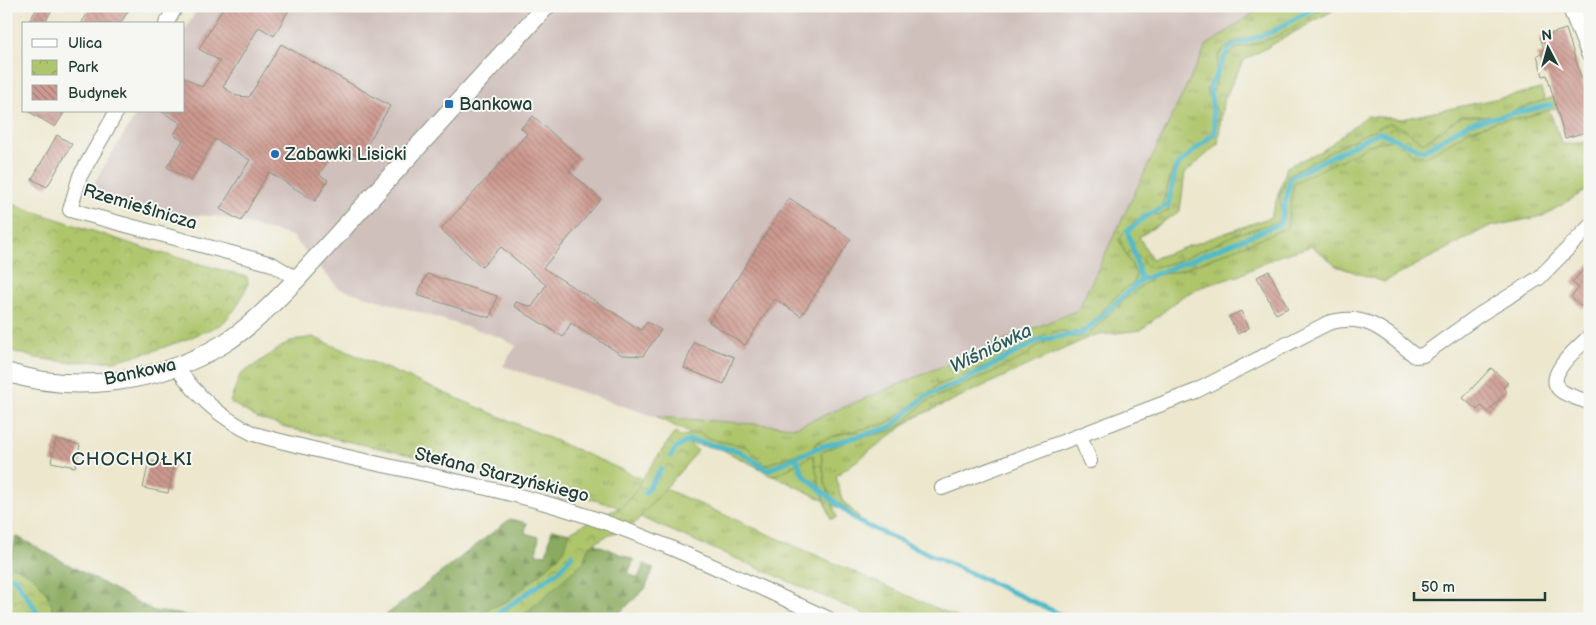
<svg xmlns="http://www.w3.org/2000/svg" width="1596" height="625" viewBox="0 0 1596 625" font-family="'Balsamiq Sans',sans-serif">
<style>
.industrial{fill:#cfc0bb}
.grass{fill:url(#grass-tufts);stroke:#668150}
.forest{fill:url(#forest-firs);stroke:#54744a}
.park{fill:url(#park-crowns);stroke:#668150}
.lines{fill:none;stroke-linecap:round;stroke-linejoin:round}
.stream{stroke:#4fbaca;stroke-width:5}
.building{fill:url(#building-back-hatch)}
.minor-casing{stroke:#869280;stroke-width:16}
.tertiary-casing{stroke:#869280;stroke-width:20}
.minor{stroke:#fff;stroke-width:14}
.tertiary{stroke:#fff;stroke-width:18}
.poi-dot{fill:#1f6fb2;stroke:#f6f6f2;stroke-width:2}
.labels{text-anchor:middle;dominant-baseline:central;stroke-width:4;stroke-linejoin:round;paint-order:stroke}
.poi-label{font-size:18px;fill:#1f3d34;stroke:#f6f6f2;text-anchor:start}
.street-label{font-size:18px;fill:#1f3d34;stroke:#f6f6f2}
.water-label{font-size:19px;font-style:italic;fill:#2b5c5a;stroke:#f6f6f2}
.neighbourhood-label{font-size:19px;letter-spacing:1px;fill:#1f3d34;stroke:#f6f6f2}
</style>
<defs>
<pattern id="grass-tufts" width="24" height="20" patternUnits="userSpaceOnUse" patternTransform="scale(1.25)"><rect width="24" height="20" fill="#aec56b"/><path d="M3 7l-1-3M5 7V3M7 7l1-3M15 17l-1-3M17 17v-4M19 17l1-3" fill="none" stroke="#8da159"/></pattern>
<pattern id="forest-firs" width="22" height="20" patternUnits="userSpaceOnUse" patternTransform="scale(1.25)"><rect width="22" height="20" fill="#8aaa5f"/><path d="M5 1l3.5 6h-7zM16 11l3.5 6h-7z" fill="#708c4f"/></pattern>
<pattern id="park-crowns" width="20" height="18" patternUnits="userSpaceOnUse" patternTransform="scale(1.25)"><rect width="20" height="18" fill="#aec56b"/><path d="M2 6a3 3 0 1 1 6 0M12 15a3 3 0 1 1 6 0" fill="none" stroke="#8da159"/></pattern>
<pattern id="building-back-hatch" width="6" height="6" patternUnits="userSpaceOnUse" patternTransform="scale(1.25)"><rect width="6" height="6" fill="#cd998f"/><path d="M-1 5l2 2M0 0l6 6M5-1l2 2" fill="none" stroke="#a67e76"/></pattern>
</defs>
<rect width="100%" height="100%" fill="#f6f6f2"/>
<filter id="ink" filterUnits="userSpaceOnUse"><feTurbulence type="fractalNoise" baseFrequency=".02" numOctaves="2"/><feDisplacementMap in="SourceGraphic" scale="10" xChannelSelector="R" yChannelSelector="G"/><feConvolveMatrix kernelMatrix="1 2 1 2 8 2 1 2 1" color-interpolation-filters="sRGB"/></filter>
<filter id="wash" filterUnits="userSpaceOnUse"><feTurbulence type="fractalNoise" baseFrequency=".0096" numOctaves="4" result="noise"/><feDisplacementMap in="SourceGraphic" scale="20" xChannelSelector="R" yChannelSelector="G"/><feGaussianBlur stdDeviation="1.12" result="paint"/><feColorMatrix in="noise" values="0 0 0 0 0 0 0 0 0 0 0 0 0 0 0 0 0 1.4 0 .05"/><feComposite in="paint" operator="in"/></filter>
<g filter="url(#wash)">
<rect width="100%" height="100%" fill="#ece7cd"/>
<path class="industrial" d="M199,6H1263L1206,46L1078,310L796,427L662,419L503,366L516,346L500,337L338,288L292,236L216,216L154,214L99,196L94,183L138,111H184V32Z"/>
<path class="grass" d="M1263,6H1341L1243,61L1223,102L1218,144L1185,173L1180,211L1139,237L1152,259L1271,217L1287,167L1325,149L1367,116L1402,119L1541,89L1562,144L1590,142V188L1543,216L1488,227L1384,282L1336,266L1312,246L1276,257L1238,276L1201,287L1183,296L1141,330L1092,336L914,418L836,476L842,500L861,519L657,417L796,427L1078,310L1206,46Z
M313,337L536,432L961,619H876L612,505L519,479L292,429L257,418L230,402L240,375L290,341Z"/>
<path class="forest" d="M510,519L527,523L525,533L539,537L536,554L546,555L552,529L570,533L634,560L628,573L638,578L644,564L654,568L645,589L613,619H381Z
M16,536L154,611L214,619H6V570L10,563Z"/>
<path class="park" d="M1319,6H1326L1296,27L1271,39L1236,49L1223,60L1211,98L1218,114L1216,135L1189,156L1175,172L1169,210L1160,215L1150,214L1132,229L1127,236L1134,252L1149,268L1176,262L1237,234L1282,221L1280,196L1288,175C1322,157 1354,137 1390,123L1406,130L1423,143L1461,116H1497L1590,85V98L1526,117L1498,121L1469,131L1425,157L1412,154L1395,139L1368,145L1352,155L1294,182L1287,228L1182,270L1154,276L1126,298L1085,337L1057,338L1040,344L1024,357L1004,367L925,402L904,423L891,431L851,440L821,452L825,482L837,517L831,519L819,484L813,455L779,474L769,475L741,453L689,443L698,451L634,524L628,529L610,534L588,547L583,562L520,618L467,619L509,600L544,571L564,551L570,532L601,515L622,507L639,487V483L675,432L681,436L701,433L706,438L747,447L765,465L812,449L817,442L837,435L888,423L938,385L1008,358L1045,334L1062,331L1078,332L1089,326L1121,291L1134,283L1136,274L1119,240C1130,223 1142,212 1161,209L1173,169L1213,131L1214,109L1206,90L1215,76L1219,54L1231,43L1267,32Z
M6,202L147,249L247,277L248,284L236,308L222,324L187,339L150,352L114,361L67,362L36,358L6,349Z
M6,565C34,570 51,591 54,619H6Z"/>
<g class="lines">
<path class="stream" d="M1141,280L1280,224L1291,177L1379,132L1423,151L1469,123L1551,105
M671,456L676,448L690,440L739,451L768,470L817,448L891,427L926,396L967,379L1039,340L1083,333L1141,280L1128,231L1146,216L1168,205L1176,167L1215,132L1210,87L1230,47L1272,32L1317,6
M796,458L803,475L859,522L1071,619
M645,493L661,469
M6,577H14L42,619
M490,619L560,570L572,555"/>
</g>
<g id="blocks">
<path class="building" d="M38,6H54L44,24H28Z
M92,6H131L120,24H81Z
M224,6H291L274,36L259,27L223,87L237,96L249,97L281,44L390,106L360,157L338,145L319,175L328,180L315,201L269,172L241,221L220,209L250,160L215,139L191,181L167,167L183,140L174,135L181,123L160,111H184V77L202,87L220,61L199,49Z
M1566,29L1590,106V131L1565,138L1547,75L1543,76L1537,55L1545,53L1540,37Z
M28,111H65L55,127Z
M533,116L580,158L569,171L601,199L543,268L641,330L647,322L661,330L643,356L622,355L571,323L563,337L514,306L516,302L532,307L546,285L501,247L482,267L441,229L527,134L521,128Z
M57,135L72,144L47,187L32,179Z
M789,198L851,239L801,316L775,299L745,345L709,322Z
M1590,263V301L1583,308L1571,297L1579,288L1572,282Z
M1269,271L1288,308L1276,314L1257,277Z
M427,274L497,296L490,318L417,295Z
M1241,311L1249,328L1238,334L1229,317Z
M694,342L734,357L724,384L684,368Z
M1491,368L1508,383L1503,388L1507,391L1488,412L1481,406L1477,410L1463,398Z
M56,439L80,445L75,467L51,462Z
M149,461L174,466L168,493L143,488Z"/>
</g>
</g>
<g filter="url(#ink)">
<use href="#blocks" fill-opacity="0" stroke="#869280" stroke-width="1"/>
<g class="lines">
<defs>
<path id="minor" d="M166,24L176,6
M117,111L80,176L70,210L272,264L297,279
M1590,336C1580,346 1543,375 1560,390C1567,396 1581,399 1590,403
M176,366C197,397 221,418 254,434C350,461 449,476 545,503C644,531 736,577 829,619
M1080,435L1090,461
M942,488L1196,391L1328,323C1367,311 1387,333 1415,356L1423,355L1479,315L1539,278L1590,226"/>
<path id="tertiary" d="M1571,6L1590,53
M6,372C76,395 161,382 223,344C251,327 274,302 297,279L546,6"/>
</defs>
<use href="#minor" class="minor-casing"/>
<use href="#tertiary" class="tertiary-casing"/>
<use href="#minor" class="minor"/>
<use href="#tertiary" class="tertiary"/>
</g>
</g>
<g class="poi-dot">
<rect x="444" y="99" width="10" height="10" rx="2.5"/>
<circle cx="275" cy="154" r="5"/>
</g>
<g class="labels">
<g class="poi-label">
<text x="459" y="104">Bankowa</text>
<text x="285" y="154">Zabawki Lisicki</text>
</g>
<g class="street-label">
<text transform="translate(140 207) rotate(17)">Rzemieślnicza</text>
<text transform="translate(140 372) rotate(-12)">Bankowa</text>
<text transform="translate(502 475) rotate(14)">Stefana Starzyńskiego</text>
</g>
<g class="water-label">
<text transform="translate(991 349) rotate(-26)">Wiśniówka</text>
</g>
<g class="neighbourhood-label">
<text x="132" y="459">CHOCHOŁKI</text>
</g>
</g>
<rect width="1596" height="625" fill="none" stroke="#f6f6f2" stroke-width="25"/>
<rect x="22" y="22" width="162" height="90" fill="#f6f6f2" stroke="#a0aca6"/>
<rect x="32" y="39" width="25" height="8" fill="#ffffff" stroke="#a0aca6"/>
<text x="68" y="48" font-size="15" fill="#1f3d34">Ulica</text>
<rect x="32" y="60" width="25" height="15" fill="url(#park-crowns)" stroke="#a0aca6"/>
<text x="68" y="72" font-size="15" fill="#1f3d34">Park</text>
<rect x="32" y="85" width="25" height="15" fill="url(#building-back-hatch)" stroke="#a0aca6"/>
<text x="68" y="98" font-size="15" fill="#1f3d34">Budynek</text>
<g transform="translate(1548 48) rotate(354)" stroke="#f6f6f2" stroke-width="4" paint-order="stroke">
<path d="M0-4L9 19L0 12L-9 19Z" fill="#1f3d34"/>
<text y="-8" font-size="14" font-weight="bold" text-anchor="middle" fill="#1f3d34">N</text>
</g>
<path d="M1414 592v8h131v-8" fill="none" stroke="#1f3d34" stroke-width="2.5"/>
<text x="1421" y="592" font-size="15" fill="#1f3d34" stroke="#f6f6f2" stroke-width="4" paint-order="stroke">50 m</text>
</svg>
